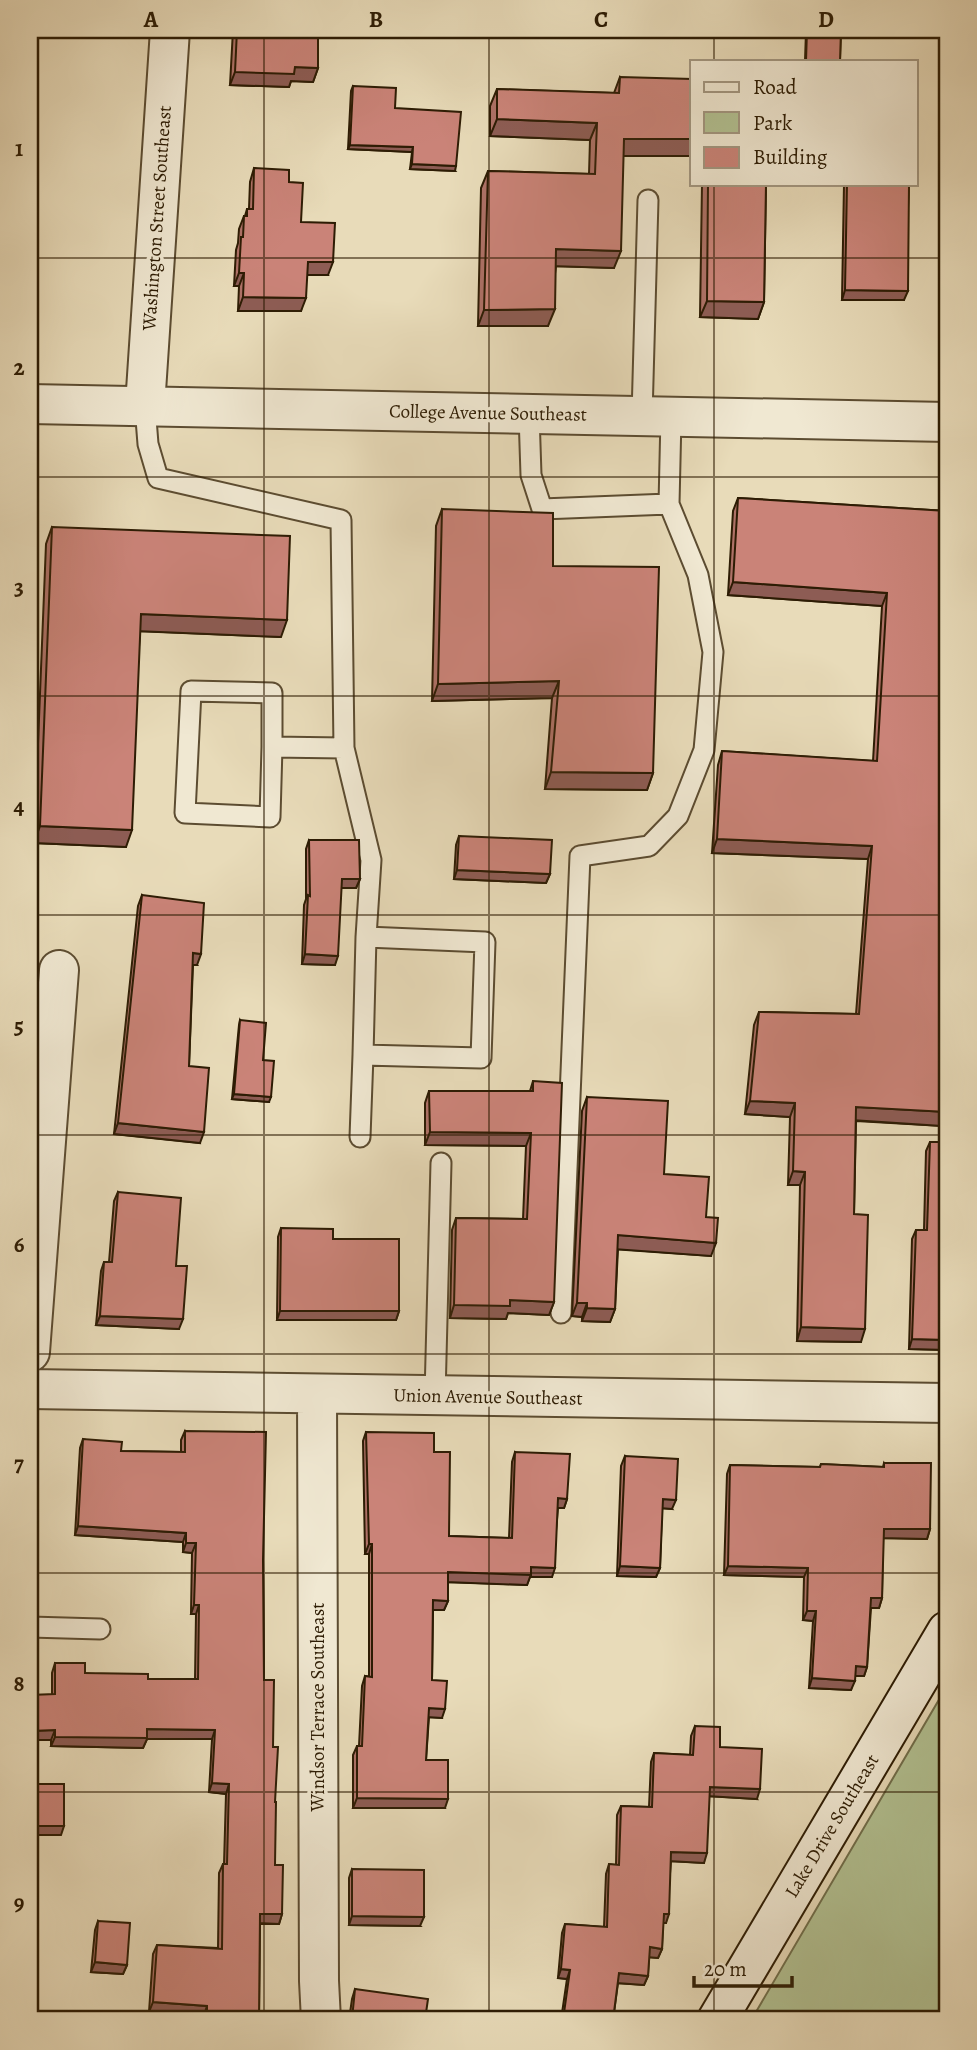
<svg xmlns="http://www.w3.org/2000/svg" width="977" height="2050" viewBox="0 0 977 2050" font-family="Alegreya,serif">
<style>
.green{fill:#b2c192;stroke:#706e4b;stroke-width:2}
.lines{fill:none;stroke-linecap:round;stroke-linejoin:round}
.lane-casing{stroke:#5c4c31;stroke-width:23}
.street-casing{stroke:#5c4c31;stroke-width:42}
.secondary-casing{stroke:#2d1c04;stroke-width:42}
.lane{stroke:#f0e8d2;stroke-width:19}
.street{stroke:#f0e8d2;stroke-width:38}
.secondary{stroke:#f0e8d2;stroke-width:38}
.wall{fill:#ae7167;stroke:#2d1c04;stroke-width:2}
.shaded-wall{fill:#8d5c54;stroke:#2d1c04;stroke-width:2}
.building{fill:#ca8378;stroke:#2d1c04;stroke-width:2}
.grid{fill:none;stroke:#2d1c04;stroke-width:2;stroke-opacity:0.55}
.labels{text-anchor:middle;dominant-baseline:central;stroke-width:7;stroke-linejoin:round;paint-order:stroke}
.street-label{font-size:19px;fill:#2d1c04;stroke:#f0e8d2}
.neatline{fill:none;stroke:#2d1c04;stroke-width:2.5}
.grid-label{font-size:23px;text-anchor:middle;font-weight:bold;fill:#2d1c04}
</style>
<rect width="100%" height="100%" fill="#e8dbb9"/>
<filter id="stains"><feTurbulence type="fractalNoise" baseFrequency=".00286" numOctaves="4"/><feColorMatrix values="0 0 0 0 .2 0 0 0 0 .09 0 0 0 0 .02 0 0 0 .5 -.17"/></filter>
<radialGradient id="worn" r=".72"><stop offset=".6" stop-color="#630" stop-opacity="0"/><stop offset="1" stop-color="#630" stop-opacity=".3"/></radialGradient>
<path class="green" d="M947,1686V2020H759L753,2017Z"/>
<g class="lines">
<defs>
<path id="lane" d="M145,406L148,444L158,478L341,520L344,748L371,860L366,937L363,1055L481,1058L485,942L366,937
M529,414L531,475L542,509L669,504
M642,416L648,200
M272,747L270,817L185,813L191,691L272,693V747L344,748
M360,1137L363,1055
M561,1313L580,856L649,846L678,816L704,750L713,652L698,575L669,504L671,417
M435,1396L441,1163
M30,1627L100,1629"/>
<path id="street" d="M30,404L947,422
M145,406L170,30
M30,1352L59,970
M30,1389L947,1403
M317,1395L319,1981L321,2020"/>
<path id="secondary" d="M717,2020L947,1631"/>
</defs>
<use href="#lane" class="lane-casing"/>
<use href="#street" class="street-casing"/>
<use href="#secondary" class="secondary-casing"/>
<use href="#lane" class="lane"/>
<use href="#street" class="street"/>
<use href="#secondary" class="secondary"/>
</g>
<path class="wall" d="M233,30H318V68L313,82L291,81L289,87L230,85Z
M765,30H841L840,61H805L806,31Z
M620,77L692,156H623L614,268L556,266L548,326H478L481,188L488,171L589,174L590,140L490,136V106L497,89L614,93Z
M353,86L395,108L455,171L410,169L412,152L348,149L351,91Z
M254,168L289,182L301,222L328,275H307L301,311H238L239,286H234L236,250L238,243L239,229L244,216H245L247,209H249L250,182Z
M702,184H766L764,302L758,319L700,317Z
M844,184H909L904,300H842Z
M738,498L947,511L942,1126L856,1121L854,1214L861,1342L797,1341L800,1185H788L790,1117L745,1114L754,1025L759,1012L856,1014L868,859L712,853L718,765L722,751L873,761L882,606L728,595L733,511Z
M442,509L553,566L653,773L647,790L545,789L552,698L432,701L436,526Z
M52,527L281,637L140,631L126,847L34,843L46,544Z
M459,836L550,874L546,883L454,879L456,845Z
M309,840L360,879L356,888H341L335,965L302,964L304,905L306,899V849Z
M142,895L197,965H193L189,1066L200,1143L114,1134L138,906Z
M240,1020L263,1060L269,1102L232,1099L239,1025Z
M533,1081L554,1302L549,1315L508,1313L506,1319L450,1318L452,1230L456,1218L523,1219L526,1146L425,1145V1103L429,1091H530Z
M587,1097L706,1217L711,1256L618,1249L615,1309L610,1322L582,1321V1317L572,1316L582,1111Z
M930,1142H947V1350L909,1349L912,1239L916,1230H924L926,1151Z
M118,1192L176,1266L179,1329L96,1325L101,1271L104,1262H109L114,1201Z
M281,1228L333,1239L399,1311L396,1320H277L278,1237Z
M185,1431L263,1560L264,1680L273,1747L275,1865L282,1914L279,1924H260L259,2020H204V2015L149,2012L153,1954L157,1945L218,1948L219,1873L223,1864H224L226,1794L209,1792L212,1739H147L143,1748L51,1746V1740H30V1695H52V1673L55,1663L85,1673L148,1679H195L196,1614H191L192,1553L183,1552V1542L75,1535L80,1448L83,1439L121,1451L181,1452V1440Z
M366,1432L434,1452L449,1536L509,1538L512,1462L515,1452L567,1499L564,1508H558L552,1577H530L527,1585L448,1582V1601L444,1610H433L432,1680L442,1718L429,1717L426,1760L445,1808H353V1755L357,1746H359L362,1686L365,1676L369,1677V1554H365L363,1441Z
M625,1456L672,1509L662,1508L660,1568L656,1577L617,1576L621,1466Z
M884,1463L930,1529L927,1539L883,1538L882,1598L879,1608H871L867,1667L864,1676H855L851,1690L809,1688L813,1621L803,1620L804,1577L724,1575L727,1474L730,1465L820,1467L821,1464L883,1467Z
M695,1726L720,1747L757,1799L709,1796L704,1863L671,1861L666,1923H663L662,1949L658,1958L649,1957L648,1976L644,1985L618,1983L613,2020H561L567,1979L558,1978L562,1933L565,1924L604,1927L606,1874L609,1864L616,1865L617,1815L621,1806L649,1807L651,1762L654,1753L690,1755L691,1736Z
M352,1869L420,1926L349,1925V1878Z
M98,1921L127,1965L123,1974L91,1972L95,1930Z
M355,1989L425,2020H349L352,1999Z"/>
<path class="shaded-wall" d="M765,30H806V31Z
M295,67L318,68L313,82L291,81L289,87L230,85L235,72Z
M497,119L597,123L590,140L490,136Z
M624,139H692V156H618Z
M350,145L413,147L412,152L348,149Z
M412,164L456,166L455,171L410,169Z
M556,249L621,251L614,268L550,266Z
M308,262H333L328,275H303Z
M239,273H244L239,286H234Z
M845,290L908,291L904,300H842Z
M243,297L306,298L301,311H238Z
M707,301L764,302L758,319L700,317Z
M555,309L548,326H478L484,310Z
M733,582L887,593L882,606L728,595Z
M141,614L287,620L281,637L135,631Z
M559,681L552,698L432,701L438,684Z
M551,772L653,773L647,790L545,789Z
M40,826L132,830L126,847L34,843Z
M717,839L872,846L868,859L712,853Z
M457,870L550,874L546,883L454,879Z
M342,879H360L356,888H338Z
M193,953L201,954L197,965H189Z
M305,954L338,956L335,965L302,964Z
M234,1094L271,1097L269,1102L232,1099Z
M750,1101L795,1103L790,1117L745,1114Z
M856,1107L947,1112L942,1126L851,1120Z
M118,1123L204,1132L200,1143L114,1134Z
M430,1132L531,1133L526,1146L425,1145Z
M793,1171L805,1172L800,1185H788Z
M618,1235L716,1243L711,1256L613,1249Z
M510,1300L554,1302L549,1315L508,1313L506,1319L450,1318L454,1305Z
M577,1303H587L582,1317L572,1316Z
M587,1308L615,1309L610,1322L582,1321Z
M280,1311H399L396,1320H277Z
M100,1316L183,1319L179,1329L96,1325Z
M801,1327L865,1329L861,1342L797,1341Z
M912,1339L947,1340V1350L909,1349Z
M558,1498L567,1499L564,1508H555Z
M663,1499L676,1500L672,1509L659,1508Z
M78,1526L186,1533L183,1542L75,1535Z
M884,1529H930L927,1539L880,1538Z
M186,1543H196L192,1553L183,1552Z
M369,1544H372L369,1554H365Z
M620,1566L660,1568L656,1577L617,1576Z
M728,1566L808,1568L804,1577L724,1575Z
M531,1567L555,1568L552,1577H530L527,1585L445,1582L448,1572Z
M871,1598H882L879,1608H868Z
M433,1600L448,1601L444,1610H430Z
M194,1605H199L196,1614H191Z
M807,1611H816L813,1621L803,1620Z
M856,1666L867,1667L864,1676H852Z
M812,1678L855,1681L851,1690L809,1688Z
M429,1708L445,1709L442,1718L426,1717Z
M147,1729L215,1730L212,1739H147L143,1748L51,1746L55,1737Z
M55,1730L51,1740H30V1731Z
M212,1783L229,1784L226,1794L209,1792Z
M710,1787L760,1789L757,1799L706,1796Z
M357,1798L448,1799L445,1808H353Z
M30,1826H64L61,1835H30Z
M671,1852L707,1853L704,1863L668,1861Z
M260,1914H282L279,1924L257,1923Z
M664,1914H669L666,1923H661Z
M352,1916L424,1917L420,1926L349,1925Z
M650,1947L662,1949L658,1958L646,1957Z
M95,1962L127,1965L123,1974L91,1972Z
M561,1969L570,1970L567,1979L558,1978Z
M619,1973L648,1976L644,1985L616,1983Z
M153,2002L207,2006L204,2015L149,2012Z"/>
<path class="building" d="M237,30H318V68L295,67L294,74L235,72Z
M807,30H841L840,61H806Z
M620,77L692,79V139H624L621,251L556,249L555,309L484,310L488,171L595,174L597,123L497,119V89L619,93Z
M353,86L396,88L395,108L461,112L456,166L412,164L413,147L350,145Z
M30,139H35L33,184H37L36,212L32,211L30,268Z
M254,168L289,170V182L303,183L301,222L335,223L333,262H308L306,298L243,297L244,273H239L241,237H243L244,216H247V209H253Z
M708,184H766L764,302L707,301Z
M847,184H909L908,291L845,290Z
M738,498L947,511V1112L856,1107L854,1214L868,1215L865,1329L801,1327L805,1172L793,1171L795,1103L750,1101L759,1012L859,1014L872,846L717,839L722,751L877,761L887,593L733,582Z
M442,509L553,513V566L659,567L653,773L551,772L559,681L438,684Z
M52,527L290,536L287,620L141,614L132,830L40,826Z
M459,836L552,840L550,874L457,870Z
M309,840H359L360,879H342L338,956L305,954L308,895L310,896Z
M142,895L204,903L201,954L193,953L189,1066L209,1068L204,1132L118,1123Z
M240,1020L266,1023L263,1060L274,1061L271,1097L234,1094Z
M533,1081L562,1083L554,1302L510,1300V1306L454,1305L456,1218L527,1219L531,1133L430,1132L429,1091H533Z
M587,1097L668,1101L664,1174L709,1177L706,1217L718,1218L716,1243L618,1235L615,1309L587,1308V1303H577Z
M930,1142H947V1340L912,1339L916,1230H927Z
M118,1192L181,1198L176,1266H187L183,1319L100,1316L104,1262H112Z
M281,1228L333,1229V1239H399V1311H280Z
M185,1431L266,1432L263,1560L264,1680H274L273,1747H278L275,1802H276L275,1865H283L282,1914H260L259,2020H207V2006L153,2002L157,1945L222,1949L223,1864H227L229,1784L212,1783L215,1730L147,1729V1738L55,1737V1730L30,1731V1695L55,1694V1663H85V1673L148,1674V1679H198L199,1605H194L196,1543H186V1533L78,1526L83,1439L122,1442L121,1451L185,1452Z
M366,1432L434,1433V1452H450L449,1536L512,1538L515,1452L570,1454L567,1499L558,1498L555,1568L531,1567V1575L448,1572V1601L433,1600L432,1680L447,1681L445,1709L429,1708L426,1760H448V1799L357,1798V1746H362L365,1676L372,1677V1544H369Z
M625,1456L678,1459L676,1500L663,1499L660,1568L620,1566Z
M884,1463H931L930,1529H884L882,1598H871L867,1667L856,1666L855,1681L812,1678L816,1611H807L808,1568L728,1566L730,1465L820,1467L821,1464L884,1467Z
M695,1726L720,1727V1747L762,1749L760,1789L710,1787L707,1853L671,1852L669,1914H664L662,1949L650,1947L648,1976L619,1973L613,2020H563L570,1970L561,1969L565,1924L607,1927L609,1864L619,1865L621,1806L652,1807L654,1753L693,1755Z
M30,1784H64V1826H30Z
M352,1869L424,1870V1917L352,1916Z
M98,1921L130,1923L127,1965L95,1962Z
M355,1989L428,1999L425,2020L352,2019Z"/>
<path class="grid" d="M264,30V2020M489,30V2020M714,30V61M714,184V2020M30,258H947M30,477H947M30,696H947M30,915H947M30,1135H947M30,1354H947M30,1573H947M30,1792H947"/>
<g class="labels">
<g class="street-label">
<text transform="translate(157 218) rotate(-86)">Washington Street Southeast</text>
<text transform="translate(488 413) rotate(1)">College Avenue Southeast</text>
<text transform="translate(488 1397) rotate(1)">Union Avenue Southeast</text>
<text transform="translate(318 1707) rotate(-90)">Windsor Terrace Southeast</text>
<text transform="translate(832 1826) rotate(-59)">Lake Drive Southeast</text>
</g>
</g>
<rect width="977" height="2050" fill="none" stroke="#e8dbb9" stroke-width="77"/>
<rect x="690" y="60" width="228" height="126" fill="#f0e8d2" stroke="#a29680" stroke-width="2"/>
<rect x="704" y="82" width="35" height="10" fill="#f0e8d2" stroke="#a29680" stroke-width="2"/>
<text x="753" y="94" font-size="21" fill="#2d1c04">Road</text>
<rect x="704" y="112" width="35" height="21" fill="#b2c192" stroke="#a29680" stroke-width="2"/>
<text x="753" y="130" font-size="21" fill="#2d1c04">Park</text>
<rect x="704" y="147" width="35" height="21" fill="#ca8378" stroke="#a29680" stroke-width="2"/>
<text x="753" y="164" font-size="21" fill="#2d1c04">Building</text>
<path d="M694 1976v10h98v-10" fill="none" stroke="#2d1c04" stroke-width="3.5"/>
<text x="704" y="1976" font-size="21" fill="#2d1c04" stroke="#f0e8d2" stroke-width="5" paint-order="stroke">20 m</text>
<rect x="38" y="38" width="901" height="1973" class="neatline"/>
<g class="grid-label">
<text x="151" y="27">A</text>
<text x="376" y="27">B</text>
<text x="601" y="27">C</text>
<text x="826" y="27">D</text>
<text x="19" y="156">1</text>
<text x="19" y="375">2</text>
<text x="19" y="595">3</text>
<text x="19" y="814">4</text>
<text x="19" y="1033">5</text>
<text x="19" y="1252">6</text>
<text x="19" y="1471">7</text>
<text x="19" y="1691">8</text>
<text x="19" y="1910">9</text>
</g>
<rect width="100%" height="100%" filter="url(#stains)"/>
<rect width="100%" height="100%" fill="url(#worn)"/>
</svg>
